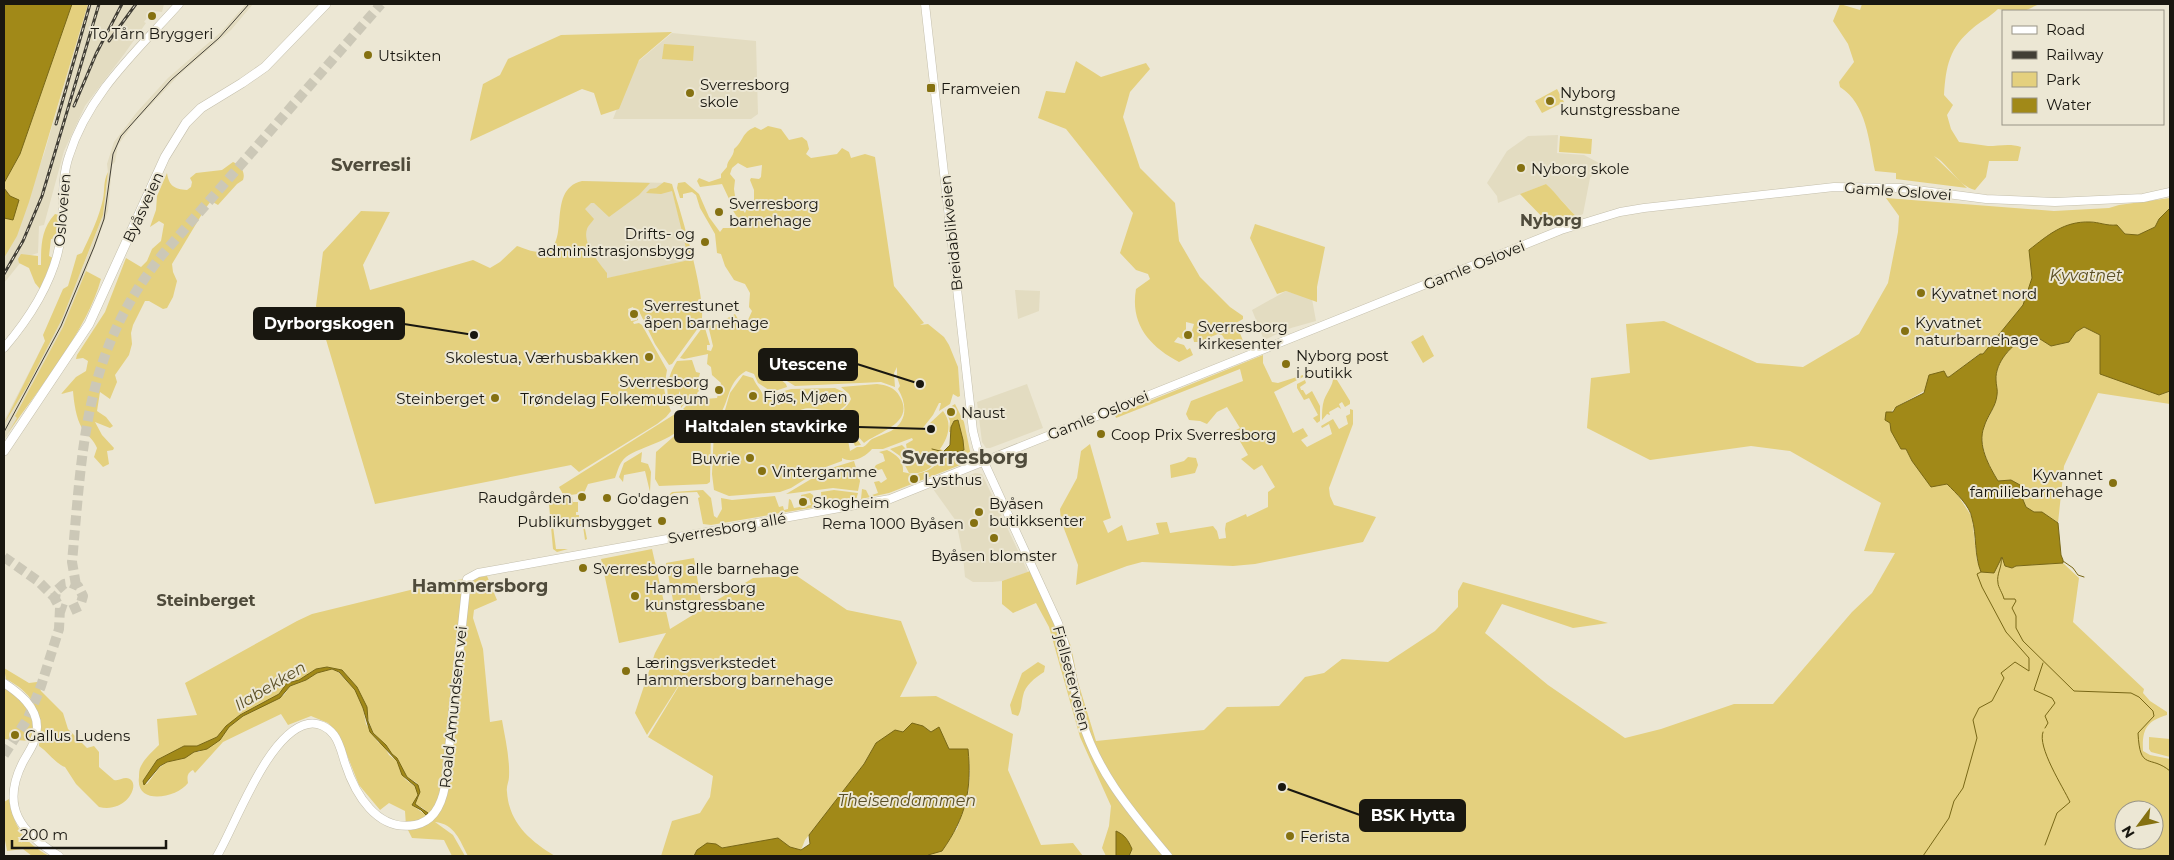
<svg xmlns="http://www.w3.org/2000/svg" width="2174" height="860" viewBox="0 0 2174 860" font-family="Montserrat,sans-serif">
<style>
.built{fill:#e3dcc1}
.green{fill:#e4d07e;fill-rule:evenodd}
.water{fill:#a18918;stroke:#786716}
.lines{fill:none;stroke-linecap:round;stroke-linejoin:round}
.stream{stroke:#786716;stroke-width:1}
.trunk-tunnel{stroke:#ccc8b7;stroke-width:10;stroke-dasharray:10 5;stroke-linecap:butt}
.tertiary-casing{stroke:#c4bfac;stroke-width:9}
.secondary-casing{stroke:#c4bfac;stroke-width:10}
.tertiary{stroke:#fff;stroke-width:8}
.secondary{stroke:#fff;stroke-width:9}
.tram{stroke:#423f36;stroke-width:1}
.rail-casing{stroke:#423f36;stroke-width:3}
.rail{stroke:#ece7d4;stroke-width:1;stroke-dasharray:4;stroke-linecap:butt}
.poi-dot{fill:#857111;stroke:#ece7d4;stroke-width:2}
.labels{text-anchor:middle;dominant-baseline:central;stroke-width:4;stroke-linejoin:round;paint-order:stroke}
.poi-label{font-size:15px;fill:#191710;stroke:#ece7d4;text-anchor:start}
.street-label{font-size:15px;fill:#191710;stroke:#ece7d4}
.neighbourhood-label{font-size:16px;font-weight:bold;fill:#4f4b3b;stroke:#ece7d4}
.water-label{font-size:16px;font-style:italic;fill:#594e25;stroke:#ece7d4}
.quarter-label{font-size:18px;font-weight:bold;fill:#4f4b3b;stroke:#ece7d4}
.district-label{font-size:20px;font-weight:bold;fill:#4f4b3b;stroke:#ece7d4}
.leader{fill:none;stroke:#191710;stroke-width:2}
.callout-dot{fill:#191710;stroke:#ece7d4;stroke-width:2}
.callout{fill:#191710;stroke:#191710;stroke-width:2}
.callout-label{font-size:16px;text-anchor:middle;font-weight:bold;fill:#fff}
</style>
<rect width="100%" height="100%" fill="#ece7d4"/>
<path class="built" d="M88,4H164L162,12L153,11L147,18L144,22L146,23L125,53L85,106L64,151L44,225L39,226L38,253L25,257L4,283V258L44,154Z
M246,4H253L231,30L179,75L134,123L118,145L115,162L112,165L108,211L86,271L68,330L18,419L4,440V421L82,269L103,215L108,172L107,164L114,142L137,112L168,78L221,32Z
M672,33L756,41L758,114L751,119H613L634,65Z
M1558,135L1557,153L1584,155L1601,164L1590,178L1583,214L1577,217L1546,184L1498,203L1497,196L1487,183L1507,151L1528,136Z
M587,181L670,183L690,260L604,279L585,240L576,184Z
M1015,290L1040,291L1039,311L1018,319Z
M1286,291L1312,299L1316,321L1291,328L1264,340L1252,310Z
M1027,384L1043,428L990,448H986L982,442L977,402Z
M975,473L982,474L1028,572L1002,581L992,582H973L965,577L963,556L956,521L933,489L949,485Z"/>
<path class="green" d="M72,4H88L29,202L17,236L4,258V218L10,196L4,188V183L20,154Z
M1840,4L1860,10L1862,4H2042C2034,5 2029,10 2022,11C2014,13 2005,10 1998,9C1990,17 1981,21 1973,28C1949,48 1946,66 1944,95L1953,105L1947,115L1951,129L1959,142C1969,143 1979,145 1988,146C1999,146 2010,143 2021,147L2018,161H1989L1986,177L1975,190C1958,186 1949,164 1934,156L1967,188L1896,179V173L1875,171C1869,142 1867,104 1840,87L1839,82L1854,62L1848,44L1833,21Z
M672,32L639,60L619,109L601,115L594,93L582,89L470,141L483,84L500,75L508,59L561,35Z
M664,44L694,46L693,61L662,59Z
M1076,61L1101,77L1146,63L1150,69L1130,92L1123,117L1140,168L1175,203L1179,241L1200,277L1230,307L1243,316V319L1236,323L1245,346L1232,351L1222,335L1218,334L1198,342H1194L1193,337H1190L1194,324L1186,322V334L1182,339L1178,337L1174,342L1184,345L1187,350L1190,348L1193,355L1179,362C1149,346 1130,324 1136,289L1150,279L1148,274L1136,270L1120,253L1133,213L1066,129L1038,118L1046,91L1065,93Z
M1557,89L1564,102L1542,113L1535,101Z
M768,126L781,129L789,140L802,137L807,141L809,149L806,154L811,158L837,154L842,148L849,152L851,158L865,154L875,157L894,286L924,323L920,325L928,324L944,337L949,345L958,367L960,396L958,397L953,394L950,404L939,411L941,403H939L933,415L922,429L926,428L933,434L935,430L930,423L943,411C953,423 948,438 940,449L944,451V453L952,454L964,450L963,440L958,420L954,421L951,427L952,432H949L950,421L945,410L955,404L964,422L971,456L968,462L889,493L861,499L862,489L866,490L869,496L878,493L874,482L879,481L881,483L887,479L882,469L874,471V468L876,465L885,461L883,454L879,452L887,450C897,455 904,461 903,472L916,475L912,479L914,482L917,474C927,471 937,468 939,457H959V455L943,456L939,452C936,467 924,475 909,473L900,456L890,449L902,445L907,450L906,444L913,440L912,438L883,449H872C865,457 853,464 842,458V461L823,468L791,488L780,492L729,496L714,490L712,474L714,430L725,410L730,393L743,375L753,378C758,389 763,390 765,402L774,394L791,389L835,388L846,393L848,398L846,405L835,414C822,411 806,403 795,414L818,410L833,415C839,430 853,430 861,445L855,446L852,439L848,440L850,451L857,447H863C867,445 869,441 872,439C878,436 885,434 891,431C908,421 907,404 898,389L900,386L897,377V367L894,373L895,387L881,382L795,386L782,378L780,379L786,384L787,387L772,392L758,383L754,374L746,371C724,384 731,407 714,421L699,418L683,409L690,402L691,396L681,408L680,391L673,406C662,393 669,374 677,361L692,360L696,372L700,373L698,381L702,388L697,393L698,396L705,399L717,398L721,383L712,375L711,367L707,364L708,354L684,359L680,358L702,328H705L710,345H707V350L711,351L713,346L708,325L713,326L735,314L738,319L748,320L752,311L749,307L750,293L745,284L734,280L725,266L721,254L717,253L715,234L700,208L696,195L692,192L683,194V198H680L677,188L678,183L685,182L699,194L709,217L720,232L723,228H736L737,217L732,209V206H740L745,213L748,206L754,205V190L750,180L751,178L759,179L761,177L762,165L747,168L738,163L732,168L730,174L735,180L734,189L735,196L733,201H730L722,184L700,187L697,181L699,178L709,182L721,178V174L727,167C727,160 734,157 734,149C744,141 741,133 755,127L761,130Z
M1560,136L1592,139L1591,154L1559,152Z
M233,162C240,165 246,172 243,180L237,184L218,205L211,201L205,209L172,264L173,272L177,281L173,297L167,308L163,309L149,301H145L133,325L131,333L132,344L129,355L115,375L117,382L110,399L100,392L97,411L106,417L113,426L110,428L95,422L102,435L114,448L113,450L107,451L109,464L103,467L94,457L97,448C94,440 87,435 82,428C76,418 74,403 73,391L61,394L76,377L86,371L88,361L83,358L76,359L77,355L105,312L126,258L141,267L147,261L152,249L161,241L164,224L159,221L150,227L156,210L157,196L167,173C169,186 174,189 187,190L191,187L192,182L190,178L196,173L222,170Z
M108,172L103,215L62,319L28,385L4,424L45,341L43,335L63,289L68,286L77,255L82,253C90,236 99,218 103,199C105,189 103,182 108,172Z
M582,181L650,183L639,195L609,217L594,203H591L585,209L594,219C592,222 588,226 587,229C582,243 599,263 607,273V278L689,260L672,191L661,194L646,193L650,189L656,188L664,182L672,184C680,210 708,301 701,324L672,364L669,365L655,344L638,309L635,312L633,307L628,309L631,321L637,320V313L638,320L633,322L634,324L639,323L642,325L667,370L664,388L666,398L671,411L666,417L657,424L579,472L571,465L375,504L316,306L323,252L361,211L390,212L363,265L370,290L473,260L490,268L500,262L517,246C523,248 532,252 539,252C575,252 543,190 582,181Z
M1546,184C1557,194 1565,206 1577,217L1551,226L1520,194Z
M1886,198L2054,211L2109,208L2119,205L2170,198V208L2159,219L2155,227L2138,235L2125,234L2117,225L2105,226L2091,222L2029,250L2032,278L2023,305L1983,354H1979L1949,377L1896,407L1890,413C1890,428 1894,436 1901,449H1906L1912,461L1947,484L1957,494L1972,517L1977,562L2002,557L2005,566L2012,568L2016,566L2063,563L2079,578L2073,622L2144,689L2143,693L2150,701L2167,712V715C2146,721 2142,730 2143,751L2150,755L2170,759V856H1129L1132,849L1116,831V856H1106L1102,848L1109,826L1111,806L1080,737L1049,627L1036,603L1013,613L1002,604V581L1036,569L1071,646L1078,682L1096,741L1204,730L1227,707L1279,706L1305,677L1324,673L1342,659L1388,662L1435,631L1458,607V591L1463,582L1608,623L1573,628L1502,604L1485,633L1548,685L1625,738L1661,729L1734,704H1773L1852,612L1872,593L1895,553L1864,551L1881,503L1790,451L1751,446L1650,460L1587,428L1591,378L1630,373L1626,324L1664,321L1757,363L1803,367L1859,334L1888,283L1898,232L1899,216ZM2124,810H2154V840H2124Z
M55,214L59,215L57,239H51L49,256L53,258L40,289L35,283L29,268L19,263L18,259L21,254L38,256V265H41C41,246 41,229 55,214Z
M1255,224L1325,247L1317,287V302L1286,291L1277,294L1250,238Z
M86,271L101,279C87,330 39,389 8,433L17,418L15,416L63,327Z
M2084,327L2100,335L2159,395L2170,391V404L2098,393L2064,466L2058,523L2042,512H2034L2026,507L2011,480L1998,481C1990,468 1983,454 1982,438C1981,426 1990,417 1994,406C1998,391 1994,382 1997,369C2000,357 2017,341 2027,336L2040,339L2051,346L2069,342L2076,332Z
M1423,335L1434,356L1423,363L1411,342Z
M1263,355V363L1272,382L1278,383L1303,375V377L1274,392L1293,433L1303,428L1308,436L1301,440L1307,447L1332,434L1329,424L1322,428L1321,426L1333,419L1339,429L1348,424L1346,416L1350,414V409L1353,410V424L1329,488L1330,496L1334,505L1376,517L1363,542L1255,564L1233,566L1142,562L1127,566L1076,585L1078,565L1061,521L1060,509L1077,478L1081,451L1090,444L1111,518L1103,521L1108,533L1122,525L1127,541L1159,534L1156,523L1167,522L1170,533L1213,526L1217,531L1219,539L1226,538L1225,529L1226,523L1246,514L1247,517L1268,507V492L1275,487L1262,465L1254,470L1241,459L1248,455L1234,431L1240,428L1227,407L1217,412L1207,424L1200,421L1189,420L1186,414L1191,401L1243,381L1240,369L1116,418L1115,415Z
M1329,367L1350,401V404L1345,407L1342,402L1339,404L1341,409L1338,407L1329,412L1330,415L1327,414L1322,420C1322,413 1322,406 1324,400C1330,386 1338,381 1329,367Z
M1305,380L1306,383L1300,387L1301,390H1303L1306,395L1312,391L1320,406V421L1317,423L1313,418L1318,415L1309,398L1304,400L1297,388V384Z
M877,384C886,385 895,387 900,397C915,423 878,432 864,443L855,433L842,425L837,419C838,411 848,408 851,399L849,394L841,387Z
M675,414H680L684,418C684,439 640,446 626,457C619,463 618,470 615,478L588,484L584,493L564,496L559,487Z
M688,424L697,425L696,428L691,427L690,433L706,436L707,430L698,428L699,425L708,428L711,431L710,482L707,484L659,486L655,479L656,452Z
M642,452L641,462L648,464L651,472L650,492L645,471L624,475L623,482L619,477L624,463Z
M1188,457L1196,458L1198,465L1195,473L1171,478L1170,465L1184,461Z
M854,461L860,481L858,491L833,488L786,494L828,469Z
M703,490L711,498L714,516L717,518L722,509L721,498L732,500L775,496L779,507L783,506L784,510L788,509L789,499L791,500L794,508L811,505L809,498L802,499L801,495L810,493L813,495L816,507L711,525L703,524L698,498L700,497L697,492L674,493L668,496L672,492Z
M834,490L858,493L856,500L822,506L821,492Z
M572,496L573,502H578V512H576V515H579V522H576V524H584L587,539L585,540L583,526H553L556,549H568L557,552L553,549L549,504Z
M652,549L670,629L753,578L797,576L847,610L901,621L917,663L900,697L936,696L1013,734L1008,770L1041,845L1073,843L1083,856H928V855L957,829L968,796L970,773L968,749H949L938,728L932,732L923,726L876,743L864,764L805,840L801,850L790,847L778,838L722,848L719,847L697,850L694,856H661L672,821L700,813L710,797L713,776L648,737L691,666L647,735L635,713L655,653L666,633L619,643L601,559Z
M694,558L701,601L674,606L666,563Z
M487,576L497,600L474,610L473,618L483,649L490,722L502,720C505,738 510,758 509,777C509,782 506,786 507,792C509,823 530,841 555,856H468C460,841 455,824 435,822L453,835L465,856H452L444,840L412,838L406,826L405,811L389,803L380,810L359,785L339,735L328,723L311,716L288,725L281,714L223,742L195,773L193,770C187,773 187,777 188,783C177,798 135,806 139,777C139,774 139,769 141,766C145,758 153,751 159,745L157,719L197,715L185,683L297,621L312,614L443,582ZM327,667L342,670L357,687L373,733L392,754L397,758L407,777L417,783L419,796L415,804L424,809L426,815L412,805L418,795L417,788L405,779L397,761L389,755L384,746L378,742L366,724L363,708L355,690L338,672L332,669L317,673L306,680L290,686L284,695L243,716L229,727L222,737L199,752H194L185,758L167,762L159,768L147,784L143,781L157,760L184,746H197L217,737L240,715L279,694L290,682L299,680L316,669Z
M1038,662L1045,666L1044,672C1035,678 1025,685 1023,696C1021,704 1022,709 1018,716L1012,714L1010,705L1022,673Z
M4,668L29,683L37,682L41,691L63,713L68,729L87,748L94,746L99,752V767L114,780C119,781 122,778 126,778C143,779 129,814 99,807L76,784L65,767C56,764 48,752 39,746C42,713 36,695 6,679Z
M4,684L32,711L33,734L29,741L4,739Z
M2149,737L2170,739V757L2151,752L2149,749Z
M9,799C14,827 24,842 49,856H32L23,849L7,851L4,835V802Z"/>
<path class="water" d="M4,4H72L20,154L4,183Z
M4,188L10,196L19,200L13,220L4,218Z
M2170,208V391L2159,395L2100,374V335L2084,327L2076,332L2069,342L2051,346L2040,339L2028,336C2012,344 1995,362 1996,380C1996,385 1998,390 1997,395C1996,407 1987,416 1984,427C1977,445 1989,466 1998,481L2011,480L2020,485L2021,495L2026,507L2034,512H2042L2058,523L2061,555L2063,560V563L2016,566L2012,568L2005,566L2002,557L1994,573L1981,572C1974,555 1977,536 1972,518C1970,506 1956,493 1947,484L1931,487L1912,461L1906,449H1901L1891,431L1890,423L1885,420L1886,412H1893L1896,407L1924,393L1929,375L1944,371L1947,377H1949L1980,354H1983L2023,305L2032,278L2029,250C2048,235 2064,221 2090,222C2099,222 2106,226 2117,225L2125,234L2138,235L2155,227L2159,219Z
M958,420L963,440L964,450L952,454L944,453V451L950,445L951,427L954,421Z
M327,667L342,670L357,687L367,707L368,721L373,733L386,745L392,754L397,758L407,777L418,785L420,792L415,804L428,813L426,815L421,810L412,805L418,795L415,786L402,775L397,761L370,732L363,708L355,690L339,672L332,669L317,673L306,680L290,686L280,698L243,716L229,727L220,740L207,749L194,752L185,758L167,762L160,766L144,785L143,781L157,760L184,746H197L217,737L226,726L240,715L279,694L287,683L299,680L316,669Z
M912,723L923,726L931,732L939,727L949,749H968C972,790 966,817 942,851L928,855V856H694L697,850L707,843L716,844L722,848L778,838L790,847L801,850L810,844L809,835L864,764L876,743L895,730L903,732Z
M1116,831C1125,835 1128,840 1132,849L1129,856H1116Z"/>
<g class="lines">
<path class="stream" d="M932,449L944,452
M2001,558C2003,566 1996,574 1998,583C1998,587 2003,594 2004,599H2015L2016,601L2012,608L2016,616V628L2023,641L2074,691L2131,693L2139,697L2153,711L2154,716L2138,733C2140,772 2150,754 2170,771
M2063,561L2073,568L2078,575L2084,577
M2043,663L2034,690L2052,698L2055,703L2045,716L2048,723L2045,728
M2043,732C2037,747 2063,787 2070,802L2057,813L2045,845
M1923,856L1949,818L1954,801L1963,788L1977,738L1973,720L1979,708L1992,701L2004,678L2001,673L2015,662L2029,671V658L2006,632L1982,587L1977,574L1981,572"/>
<path class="trunk-tunnel" d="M4,557L38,581L55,598
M76,585L72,562C83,443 84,353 162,255L381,4
M4,755L28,718L41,686L59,629L60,608L55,599L56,591L64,584L71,583L78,586L83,596L80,606L69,611L60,608"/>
<defs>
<path id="tertiary" d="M925,4L973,431L977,447L1058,623C1070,654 1073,688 1082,720C1097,773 1134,815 1168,856
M4,348C33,314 59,273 62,227C64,203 61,179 69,156C88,94 137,51 179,4
M4,683C19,693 37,707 37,727C37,741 29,751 23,762C0,807 21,833 59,856
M217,856C236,824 268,732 308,724C318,722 328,727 334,735C340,743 342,754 345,763C355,794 377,832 415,825C435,821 442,803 445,786L467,579L478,573L890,499L1561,230L1620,212L1644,208L1834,187L1901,188L1986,199L2055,202L2143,198L2170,192"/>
<path id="secondary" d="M4,451L89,324L165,157L186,123L201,108L242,83L265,67L326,4"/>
</defs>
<use href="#tertiary" class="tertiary-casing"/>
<use href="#secondary" class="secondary-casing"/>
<use href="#tertiary" class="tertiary"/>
<use href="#secondary" class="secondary"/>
<path class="tram" d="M4,432L61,326L94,247L104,219L113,154L121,136L171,80L219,38L249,4"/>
<defs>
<path id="rail" d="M109,41L136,4
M74,106L96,54L122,4
M56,124L90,4
M4,274L23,241L42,196L99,4"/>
</defs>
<use href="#rail" class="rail-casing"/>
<use href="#rail" class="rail"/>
</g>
<g class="poi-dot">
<circle cx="152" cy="16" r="5"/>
<circle cx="368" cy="55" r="5"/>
<rect x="926" y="83" width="10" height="10" rx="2.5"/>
<circle cx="690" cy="93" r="5"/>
<circle cx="1550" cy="101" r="5"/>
<circle cx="1521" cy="168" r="5"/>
<circle cx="719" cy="212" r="5"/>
<circle cx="705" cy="242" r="5"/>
<circle cx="1921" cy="293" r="5"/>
<circle cx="634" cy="314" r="5"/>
<circle cx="1905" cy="331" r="5"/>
<circle cx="1188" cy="335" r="5"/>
<circle cx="649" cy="357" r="5"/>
<circle cx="1286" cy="364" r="5"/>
<circle cx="719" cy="390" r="5"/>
<circle cx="753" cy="396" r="5"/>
<circle cx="495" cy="398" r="5"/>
<circle cx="951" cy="412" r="5"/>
<circle cx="1101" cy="434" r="5"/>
<circle cx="750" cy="458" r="5"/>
<circle cx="762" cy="471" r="5"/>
<circle cx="914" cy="479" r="5"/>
<circle cx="2113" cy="483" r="5"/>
<circle cx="582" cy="497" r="5"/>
<circle cx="607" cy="498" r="5"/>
<circle cx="803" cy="502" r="5"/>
<circle cx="979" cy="512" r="5"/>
<circle cx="662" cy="521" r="5"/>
<circle cx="974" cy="523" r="5"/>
<circle cx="994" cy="538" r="5"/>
<circle cx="583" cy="568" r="5"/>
<circle cx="635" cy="596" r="5"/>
<circle cx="626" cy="671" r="5"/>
<circle cx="15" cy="735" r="5"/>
<circle cx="1290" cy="836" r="5"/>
</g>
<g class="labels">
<g class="poi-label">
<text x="152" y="33" text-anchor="middle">To Tårn Bryggeri</text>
<text x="378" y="55">Utsikten</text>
<text x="700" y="84">Sverresborg<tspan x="700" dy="17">skole</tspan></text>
<text x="941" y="88">Framveien</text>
<text x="1560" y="92">Nyborg<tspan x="1560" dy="17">kunstgressbane</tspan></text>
<text x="1531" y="168">Nyborg skole</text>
<text x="729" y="203">Sverresborg<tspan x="729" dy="17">barnehage</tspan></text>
<text x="695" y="233" text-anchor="end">Drifts- og<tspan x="695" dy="17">administrasjonsbygg</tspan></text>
<text x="1931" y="293">Kyvatnet nord</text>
<text x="644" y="305">Sverrestunet<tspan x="644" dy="17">åpen barnehage</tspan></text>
<text x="1915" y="322">Kyvatnet<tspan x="1915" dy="17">naturbarnehage</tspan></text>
<text x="1198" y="326">Sverresborg<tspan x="1198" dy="17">kirkesenter</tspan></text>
<text x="1296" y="355">Nyborg post<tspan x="1296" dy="17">i butikk</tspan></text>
<text x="639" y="357" text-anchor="end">Skolestua, Værhusbakken</text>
<text x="709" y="381" text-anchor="end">Sverresborg<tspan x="709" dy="17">Trøndelag Folkemuseum</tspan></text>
<text x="763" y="396">Fjøs, Mjøen</text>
<text x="485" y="398" text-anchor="end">Steinberget</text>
<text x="961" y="412">Naust</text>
<text x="1111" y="434">Coop Prix Sverresborg</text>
<text x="740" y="458" text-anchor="end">Buvrie</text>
<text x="772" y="471">Vintergamme</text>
<text x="2103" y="474" text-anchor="end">Kyvannet<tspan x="2103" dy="17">familiebarnehage</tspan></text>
<text x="924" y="479">Lysthus</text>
<text x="572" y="497" text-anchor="end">Raudgården</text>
<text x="617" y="498">Go'dagen</text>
<text x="813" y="502">Skogheim</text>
<text x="989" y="503">Byåsen<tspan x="989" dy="17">butikksenter</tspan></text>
<text x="652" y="521" text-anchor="end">Publikumsbygget</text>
<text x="964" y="523" text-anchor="end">Rema 1000 Byåsen</text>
<text x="994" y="555" text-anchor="middle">Byåsen blomster</text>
<text x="593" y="568">Sverresborg alle barnehage</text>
<text x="645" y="587">Hammersborg<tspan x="645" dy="17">kunstgressbane</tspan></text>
<text x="636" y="662">Læringsverkstedet<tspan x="636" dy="17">Hammersborg barnehage</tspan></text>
<text x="25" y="735">Gallus Ludens</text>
<text x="1300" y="836">Ferista</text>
</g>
<g class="street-label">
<text transform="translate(1898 191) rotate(4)">Gamle Oslovei</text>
<text transform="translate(143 207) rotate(-65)">Byåsveien</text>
<text transform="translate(62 210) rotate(-85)">Osloveien</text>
<text transform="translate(951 233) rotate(-96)">Breidablikveien</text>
<text transform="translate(1474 265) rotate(-22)">Gamle Oslovei</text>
<text transform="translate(1098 415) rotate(-22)">Gamle Oslovei</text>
<text transform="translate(727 528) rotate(-10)">Sverresborg allé</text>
<text transform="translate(1072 678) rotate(75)">Fjellseterveien</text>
<text transform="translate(453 707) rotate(-84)">Roald Amundsens vei</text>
</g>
<g class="neighbourhood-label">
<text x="1551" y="220">Nyborg</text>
<text x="206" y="600">Steinberget</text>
</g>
<g class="water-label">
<text x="2086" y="275">Kyvatnet</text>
<text transform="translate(270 686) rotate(-31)">Ilabekken</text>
<text x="907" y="800">Theisendammen</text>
</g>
<g class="quarter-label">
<text x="371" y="165">Sverresli</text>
<text x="480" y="586">Hammersborg</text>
</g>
<g class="district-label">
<text x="965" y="457">Sverresborg</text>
</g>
</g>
<path class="leader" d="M474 335L404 324M920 384L857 364M931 429L858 427M1282 787L1360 815"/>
<g class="callout-dot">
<circle cx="474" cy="335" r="5"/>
<circle cx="920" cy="384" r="5"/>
<circle cx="931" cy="429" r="5"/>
<circle cx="1282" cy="787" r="5"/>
</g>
<g class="callout">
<rect x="254" y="308" width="150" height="31" rx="5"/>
<rect x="759" y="349" width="98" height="31" rx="5"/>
<rect x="675" y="411" width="183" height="31" rx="5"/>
<rect x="1360" y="800" width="105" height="31" rx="5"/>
</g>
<g class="callout-label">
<text x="329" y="329">Dyrborgskogen</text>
<text x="808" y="370">Utescene</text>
<text x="766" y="432">Haltdalen stavkirke</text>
<text x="1413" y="821">BSK Hytta</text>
</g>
<rect width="2174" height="860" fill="none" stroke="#191710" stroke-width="10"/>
<rect x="2002" y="10" width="162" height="115" fill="#ece7d4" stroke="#989486"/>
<rect x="2012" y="26" width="25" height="8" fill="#ffffff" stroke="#989486"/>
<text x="2046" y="35" font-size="15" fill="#191710">Road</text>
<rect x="2012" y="51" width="25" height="8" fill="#423f36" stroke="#989486"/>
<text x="2046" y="60" font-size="15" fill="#191710">Railway</text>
<rect x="2012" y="72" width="25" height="15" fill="#e4d07e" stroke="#989486"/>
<text x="2046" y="85" font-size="15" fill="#191710">Park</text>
<rect x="2012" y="98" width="25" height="15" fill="#a18918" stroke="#989486"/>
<text x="2046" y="110" font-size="15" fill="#191710">Water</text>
<g transform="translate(2139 825) rotate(238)"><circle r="24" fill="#ece7d4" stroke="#989486"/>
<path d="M0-4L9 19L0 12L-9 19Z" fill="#857111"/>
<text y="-8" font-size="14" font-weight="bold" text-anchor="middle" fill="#191710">N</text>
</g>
<path d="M12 840v8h154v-8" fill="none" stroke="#191710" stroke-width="2.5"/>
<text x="20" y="840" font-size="15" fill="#191710" stroke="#ece7d4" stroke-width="4" paint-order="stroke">200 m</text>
</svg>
